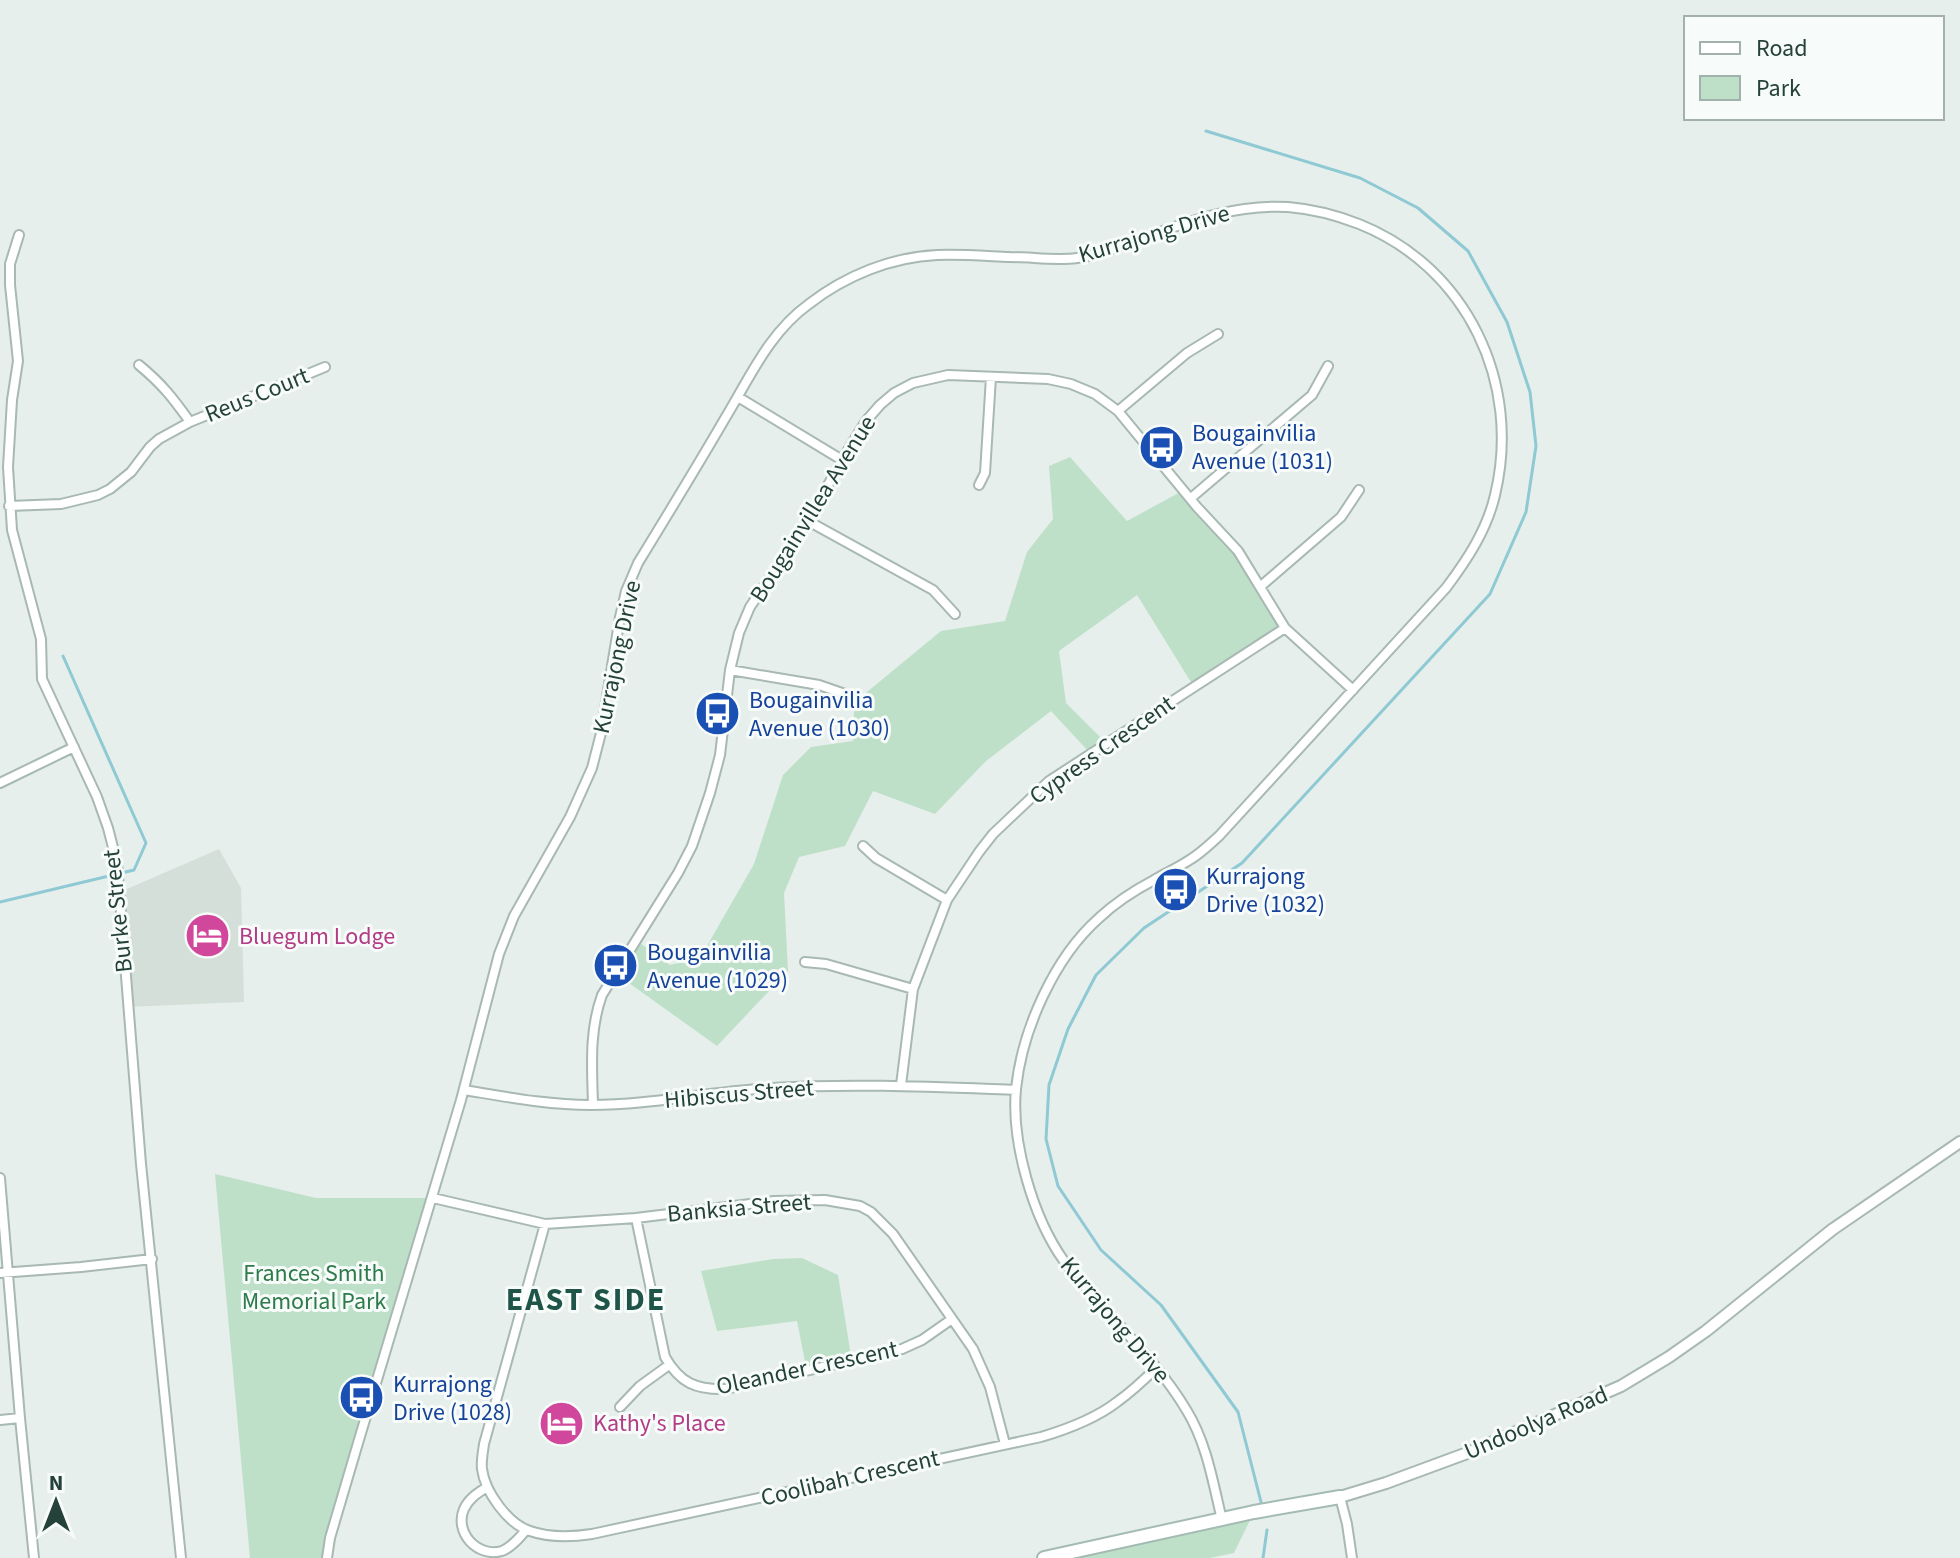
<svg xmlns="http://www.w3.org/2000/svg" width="1960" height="1558" viewBox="0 0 1960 1558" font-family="'Source Sans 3',sans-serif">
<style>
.built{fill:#d4dfda}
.green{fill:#bfe0c8}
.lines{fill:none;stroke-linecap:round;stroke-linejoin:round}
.stream{stroke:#8ec9d4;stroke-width:3}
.minor-casing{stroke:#a8b8b2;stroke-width:12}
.tertiary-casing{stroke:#a8b8b2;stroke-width:14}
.secondary-casing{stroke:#a4bbb3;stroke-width:16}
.minor{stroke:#fff;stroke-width:8}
.tertiary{stroke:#fff;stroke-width:10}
.secondary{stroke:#fff;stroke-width:12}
.labels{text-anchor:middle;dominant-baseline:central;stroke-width:6;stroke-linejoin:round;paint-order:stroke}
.street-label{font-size:24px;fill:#24423a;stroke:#f7fbf9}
.transit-label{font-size:24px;fill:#164399;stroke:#f7fbf9;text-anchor:start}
.hotel-label{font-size:24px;fill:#b23c85;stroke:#f7fbf9;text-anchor:start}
.park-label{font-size:24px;fill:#2d7a4b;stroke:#f7fbf9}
.district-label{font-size:32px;font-weight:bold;letter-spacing:2px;fill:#1f5548;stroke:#f7fbf9}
</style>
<rect width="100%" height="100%" fill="#e6efeb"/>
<path class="built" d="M219,849L241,888L244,1002L127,1007L120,892Z"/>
<path class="green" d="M1070,457L1127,521L1184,490L1238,551L1285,628L1194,687L1137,595L1059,651L1066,703L1106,743L1090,753L1051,711L986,761L935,814L873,791L845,846L799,857L784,893L788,971L717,1046L615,973L636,940L670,965L700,958L754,864L783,775L811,747L853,741L854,712L867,692L941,631L1005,621L1027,552L1053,519L1049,466Z
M215,1174L316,1198H433L327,1558H250Z
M802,1258L838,1275L852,1362L807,1372L797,1321L717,1331L701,1271L773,1259Z
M1254,1512L1234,1553L1210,1558H1044Z"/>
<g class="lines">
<path class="stream" d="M1206,131L1360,178L1418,208L1468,251L1507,322L1530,392L1536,446L1526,512L1490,594L1242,863L1144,928L1096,975L1068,1029L1049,1085L1046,1139L1058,1186L1101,1250L1161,1305L1238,1412L1261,1502
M0,902L134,870L146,843L63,656
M1263,1558L1267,1530"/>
<defs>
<path id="minor" d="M19,235L10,264V285L18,361L12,400L8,467L12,530L41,639L42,679L97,797L108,828L117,863L141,1164L181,1558
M139,365C162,384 173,398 190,422
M738,397L842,460
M1118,411L1187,353L1218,334
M979,485L985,473L991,377
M1191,498L1312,395L1328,366
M9,506L61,504L98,495L110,489L131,472L150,447L159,439L190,422L325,367
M808,521L933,590L955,614
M1261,586L1341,517L1359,490
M730,670L819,685L845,694
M0,783L74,747
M863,846L876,858L947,900
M805,962L826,964L913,989
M901,1085L913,989L947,900L979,852L993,834L1049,781L1285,628
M464,1090C507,1097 548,1105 591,1105C652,1105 712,1091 773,1088C854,1083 935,1087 1016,1090
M593,1105C592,1067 589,1031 602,995L678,873L692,846L710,793L720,755L730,670L739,633L750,607L808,521L842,460L866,421L880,405L894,393L913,383L948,375L1048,379L1071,384L1095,394L1118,411L1197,507L1238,551L1285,628L1353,690
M0,1178L20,1418L34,1558
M433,1198L545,1224L636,1218L774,1201L825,1200L860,1206L871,1212L893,1234L973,1349L990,1387L1005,1444
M636,1218L665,1357C680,1383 696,1390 726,1389L902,1349L922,1340L952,1319
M545,1224L484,1444C483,1452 481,1461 482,1469C485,1492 508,1524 530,1531C550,1538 572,1537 592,1534L1041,1437C1068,1429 1095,1419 1117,1402C1131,1392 1144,1380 1156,1368
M0,1273L81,1267L152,1259
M620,1407L640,1386L669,1365
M0,1420L20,1418
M487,1487C478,1493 469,1498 464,1509C454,1532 477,1558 502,1551C512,1547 519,1538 526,1530
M1340,1497L1347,1524L1352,1558
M327,1558L330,1538L358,1443L461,1100L499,954L514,916L570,817L592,768L601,733L620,617L626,591L638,563C668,514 698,465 727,415C751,375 770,332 809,304C845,276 891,257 937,255C961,254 986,256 1010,257C1032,257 1056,261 1077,258C1101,255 1123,245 1146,237C1192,220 1238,204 1288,207C1312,209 1336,215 1359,224C1467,267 1522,383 1495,495C1487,530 1467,560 1446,588L1219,836C1210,844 1201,853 1191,859C1179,867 1166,873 1154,880C1135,890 1115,903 1099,918C1054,958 1022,1030 1016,1089C1011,1142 1033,1218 1064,1261C1073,1274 1085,1286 1095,1298C1127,1334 1162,1369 1187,1411C1207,1444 1213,1483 1222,1520"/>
<path id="tertiary" d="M1340,1497L1386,1483L1470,1452L1621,1386L1669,1357L1706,1331L1833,1229L1960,1142"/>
<path id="secondary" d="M1044,1558L1254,1512L1340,1497"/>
</defs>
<use href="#minor" class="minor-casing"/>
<use href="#tertiary" class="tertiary-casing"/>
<use href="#secondary" class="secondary-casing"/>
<use href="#minor" class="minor"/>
<use href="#tertiary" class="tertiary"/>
<use href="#secondary" class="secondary"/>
</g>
<defs>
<symbol id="bus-disc" viewBox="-11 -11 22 22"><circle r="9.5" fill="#1a4fb4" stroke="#f7fbf9"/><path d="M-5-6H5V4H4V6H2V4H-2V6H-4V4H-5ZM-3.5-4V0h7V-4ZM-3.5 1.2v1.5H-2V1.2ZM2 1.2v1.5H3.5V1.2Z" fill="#fff"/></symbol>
<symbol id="hotel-disc" viewBox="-11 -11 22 22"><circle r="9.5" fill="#d1479c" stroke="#f7fbf9"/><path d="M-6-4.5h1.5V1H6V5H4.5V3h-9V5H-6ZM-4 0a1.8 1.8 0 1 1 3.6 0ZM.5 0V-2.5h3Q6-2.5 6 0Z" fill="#fff"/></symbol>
</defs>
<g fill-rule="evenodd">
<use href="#bus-disc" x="1136" y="422" width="51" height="51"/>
<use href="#bus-disc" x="692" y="688" width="51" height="51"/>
<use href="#bus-disc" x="1150" y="864" width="51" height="51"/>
<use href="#hotel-disc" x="182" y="910" width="51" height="51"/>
<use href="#bus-disc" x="590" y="940" width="51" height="51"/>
<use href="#bus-disc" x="336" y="1372" width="51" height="51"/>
<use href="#hotel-disc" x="536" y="1398" width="51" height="51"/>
</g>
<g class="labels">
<g class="street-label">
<text transform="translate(1154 234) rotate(-16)">Kurrajong Drive</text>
<text transform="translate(257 395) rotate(-22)">Reus Court</text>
<text transform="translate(813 509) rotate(-58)">Bougainvillea Avenue</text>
<text transform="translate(617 657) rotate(-78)">Kurrajong Drive</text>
<text transform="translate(1102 750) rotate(-35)">Cypress Crescent</text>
<text transform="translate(118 911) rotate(-96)">Burke Street</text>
<text transform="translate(739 1094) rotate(-5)">Hibiscus Street</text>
<text transform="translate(739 1208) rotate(-5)">Banksia Street</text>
<text transform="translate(1115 1320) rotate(50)">Kurrajong Drive</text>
<text transform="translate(807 1368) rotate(-12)">Oleander Crescent</text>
<text transform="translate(1536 1423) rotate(-23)">Undoolya Road</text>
<text transform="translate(850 1478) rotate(-13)">Coolibah Crescent</text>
</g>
<g class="transit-label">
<text x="1192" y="433">Bougainvilia<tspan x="1192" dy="28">Avenue (1031)</tspan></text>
<text x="749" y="700">Bougainvilia<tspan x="749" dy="28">Avenue (1030)</tspan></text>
<text x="1206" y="876">Kurrajong<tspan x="1206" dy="28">Drive (1032)</tspan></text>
<text x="647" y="952">Bougainvilia<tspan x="647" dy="28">Avenue (1029)</tspan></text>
<text x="393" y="1384">Kurrajong<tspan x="393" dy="28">Drive (1028)</tspan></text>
</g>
<g class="hotel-label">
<text x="239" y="936">Bluegum Lodge</text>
<text x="593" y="1423">Kathy's Place</text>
</g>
<g class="park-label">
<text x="314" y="1273">Frances Smith<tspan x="314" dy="28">Memorial Park</tspan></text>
</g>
<g class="district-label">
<text x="586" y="1300">EAST SIDE</text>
</g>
</g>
<rect x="1684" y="16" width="260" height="104" fill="#f7fbf9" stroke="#a3b1ad" stroke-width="2"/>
<rect x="1700" y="42" width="40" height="12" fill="#ffffff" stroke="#a3b1ad" stroke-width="2"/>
<text x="1756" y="56" font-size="24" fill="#24423a">Road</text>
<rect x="1700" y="76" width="40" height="24" fill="#bfe0c8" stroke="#a3b1ad" stroke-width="2"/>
<text x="1756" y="96" font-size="24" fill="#24423a">Park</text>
<g transform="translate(56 1502)" stroke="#f7fbf9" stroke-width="6" paint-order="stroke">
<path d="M0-6L14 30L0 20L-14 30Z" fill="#24423a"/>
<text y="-12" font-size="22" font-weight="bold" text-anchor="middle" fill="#24423a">N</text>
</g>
</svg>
